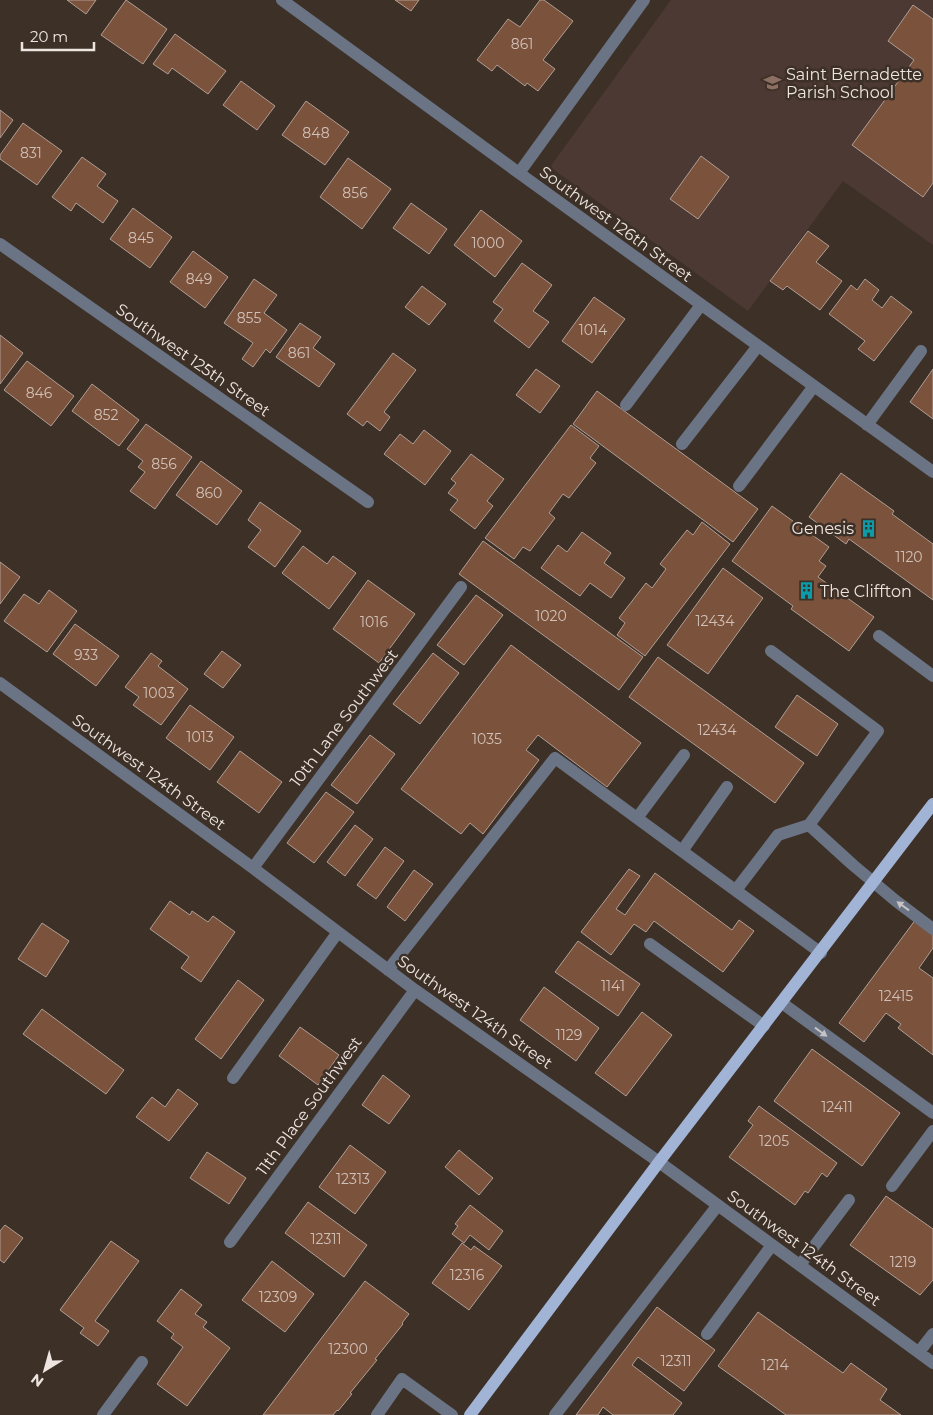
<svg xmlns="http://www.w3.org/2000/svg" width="933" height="1415" viewBox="0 0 933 1415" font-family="Montserrat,sans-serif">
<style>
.education{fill:#4c3933}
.building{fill:#7b523c;stroke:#b09e95}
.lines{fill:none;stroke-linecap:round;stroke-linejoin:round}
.minor{stroke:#6a7485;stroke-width:12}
.major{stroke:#a1b4d6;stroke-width:12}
.oneway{fill:#c6c3c5}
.labels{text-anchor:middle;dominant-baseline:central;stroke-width:5;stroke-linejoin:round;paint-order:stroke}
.number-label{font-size:14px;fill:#d1c0b7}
.poi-label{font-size:16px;fill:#eee5e0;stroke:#3d3027;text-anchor:start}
.street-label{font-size:16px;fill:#eee5e0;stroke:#3d3027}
</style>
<rect width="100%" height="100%" fill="#3d3027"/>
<path class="education" d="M671,0H933V245L843,181L748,311L550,167Z"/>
<path class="building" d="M67,0H96L86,14Z
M126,0L167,29L143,64L101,35Z
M395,0H419L411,11Z
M540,0H544L573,21L543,60L555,69L538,91L527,83L525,86L497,65L492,71L477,60L508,19L520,27Z
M913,5L933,19V183L923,197L852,145L914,60L888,41Z
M175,34L226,71L208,94L172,68L168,74L153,64Z
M241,81L275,106L257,130L223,105Z
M306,101L349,132L325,165L282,135Z
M0,110L13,120L0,138Z
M23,123L62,151L37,185L0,159V155Z
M701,156L729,177L698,219L670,199Z
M82,157L106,174L97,186L118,201L103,223L76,203L71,211L52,197Z
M348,158L391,189L362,229L320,197Z
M411,203L447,229L429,254L393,228Z
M133,208L172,237L150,268L110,239Z
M481,210L522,241L495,277L454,245Z
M808,231L829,246L816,262L842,281L820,310L787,286L783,290L770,281Z
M193,251L228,277L205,308L170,282Z
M522,263L552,285L533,311L549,322L529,348L494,321L503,309L493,302Z
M254,279L277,295L264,313L287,330L270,353L266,349L253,367L242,359L253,343L224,323Z
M865,279L879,290L872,300L882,308L891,296L912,312L874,361L858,349L865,341L829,314L851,285L857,290Z
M422,286L446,304L429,325L405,307Z
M594,297L625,319L592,363L562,341Z
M300,323L321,337L313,348L335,364L319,387L276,357Z
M0,335L23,353L0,384Z
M393,353L416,370L384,412L390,417L380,431L367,421L363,426L347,414Z
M27,361L74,396L51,426L4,390Z
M536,369L560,386L540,413L516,395Z
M933,369V419L910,402Z
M92,384L139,420L119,446L72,411Z
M597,391L758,509L733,542L573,424Z
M146,424L192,457L155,509L130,491L145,472L138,467L143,461L127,449Z
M571,425L599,446L590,458L596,463L569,498L563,494L549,513L555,518L530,551L523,547L514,559L485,538Z
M424,430L451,451L425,485L384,454L400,434L413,444Z
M471,454L504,479L487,501L493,506L475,529L450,510L458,500L448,493L456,483L451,479Z
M201,461L242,491L217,525L176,495Z
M841,473L894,511L892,514L933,544V600L849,539L846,544L809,517Z
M260,502L301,531L275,567L248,547L261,530L248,520Z
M772,506L829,547L819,561L826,566L818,577L874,617L849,651L791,609L793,606L732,561Z
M702,522L730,544L645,656L617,635L625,623L619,618L646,583L652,588L666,569L660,564L687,530L693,535Z
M582,532L611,553L604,563L625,578L611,598L590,583L580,596L541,568L558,545L567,552Z
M483,541L643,657L619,690L459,574Z
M303,546L327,564L333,556L356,573L329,609L282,573Z
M0,562L20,577L0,604Z
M723,568L763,598L708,674L667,645Z
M368,580L415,614L379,663L333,629Z
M49,590L77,611L47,652L4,621L24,594L39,604Z
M476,595L503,615L464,665L437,645Z
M75,624L119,656L96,686L53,654Z
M511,645L641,743L607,787L538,735L526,750L539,760L483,834L470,823L461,834L401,789Z
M222,651L241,665L223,688L204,674Z
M151,653L162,661L158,666L188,689L161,725L133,705L139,697L125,687Z
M433,653L459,673L420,724L393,704Z
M658,657L804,763L775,803L629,697Z
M797,695L838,724L817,756L775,727Z
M190,705L234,737L210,770L166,738Z
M370,735L395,754L357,804L331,785Z
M240,751L282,782L259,813L217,782Z
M326,792L354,812L314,863L287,843Z
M355,825L373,839L345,876L327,862Z
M385,847L404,861L376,899L357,885Z
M629,869L640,876L616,909L625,915L655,873L732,930L739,920L754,931L723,972L654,921L646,932L634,924L611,955L581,932Z
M414,870L433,884L405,921L387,907Z
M170,901L190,915L192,911L208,922L213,916L235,932L201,982L181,968L189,957L150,929Z
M916,919L933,931V948L919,968L933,978V1055L898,1028L901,1024L886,1013L864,1042L839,1023Z
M42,923L69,941L46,977L18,959Z
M578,941L640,984L618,1016L555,972Z
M238,980L264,1000L221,1059L195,1039Z
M544,987L599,1028L576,1061L520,1020Z
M42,1009L124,1070L106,1094L23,1034Z
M642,1012L672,1035L626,1096L595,1073Z
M300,1027L339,1055L318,1085L279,1056Z
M812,1049L900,1113L862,1166L774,1101Z
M383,1075L410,1096L389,1124L362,1105Z
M178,1089L198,1104L169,1141L136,1117L152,1097L165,1107Z
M759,1106L837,1163L827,1177L822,1173L808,1193L805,1191L795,1205L729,1157L753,1125L748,1121Z
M350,1145L386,1172L355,1214L319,1187Z
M459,1150L493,1178L479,1195L445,1167Z
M207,1152L246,1178L229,1204L190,1178Z
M886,1196L933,1229V1280L920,1295L850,1245Z
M308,1202L367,1245L344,1277L285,1233Z
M470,1205L503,1231L489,1250L470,1235L464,1243L452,1234L458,1226L455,1224Z
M5,1225L23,1238L4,1263L0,1260V1231Z
M111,1241L139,1261L95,1321L109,1331L98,1346L80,1333L84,1328L60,1310Z
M462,1243L471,1250L474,1246L502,1266L469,1310L432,1283Z
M272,1261L314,1294L285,1332L242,1300Z
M365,1281L409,1314L402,1323L403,1324L375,1359L377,1360L350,1393L352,1394L338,1411L337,1410L333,1415H263Z
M181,1289L202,1305L195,1314L207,1322L203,1327L230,1348L187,1406L157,1384L183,1347L171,1338L174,1334L157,1321Z
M657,1307L715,1350L684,1391L638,1357L632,1365L682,1403L673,1415H613L603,1407L598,1415H576Z
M758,1312L843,1373L851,1363L887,1389L880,1400L901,1415H786L718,1366Z"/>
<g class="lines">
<path class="minor" d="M282,0L519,173L933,472
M519,173L644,0
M0,244L368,502
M626,405L701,305
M867,425L921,351
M682,444L758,346
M739,486L814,386
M879,636L933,676
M0,683L253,868L415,990L659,1162L933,1363
M637,818L684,755
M809,825L853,865L896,901L933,929
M682,851L727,787
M253,868L461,587
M736,890L778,835L809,825L878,731L771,651
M650,944L764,1026
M388,970L555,758L821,953
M782,1003L933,1113
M233,1078L338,932
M892,1186L933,1131
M230,1242L415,990
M800,1265L849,1200
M707,1334L772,1245
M919,1352L933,1334
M103,1415L142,1362
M377,1415L402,1379L452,1415
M555,1415L718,1205"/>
<path class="major" d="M470,1415L659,1162L933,804"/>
</g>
<defs><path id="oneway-solid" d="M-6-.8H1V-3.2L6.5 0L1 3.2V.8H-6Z" transform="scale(1.25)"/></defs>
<g class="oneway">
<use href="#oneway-solid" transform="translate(903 906) rotate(-144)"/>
<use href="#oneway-solid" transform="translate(821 1032) rotate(36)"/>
</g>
<defs>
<symbol id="school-bare" viewBox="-9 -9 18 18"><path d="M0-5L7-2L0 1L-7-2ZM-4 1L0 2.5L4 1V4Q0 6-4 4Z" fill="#8d6e63" stroke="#3d3027" stroke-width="2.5" paint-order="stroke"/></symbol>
<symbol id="building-bare" viewBox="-9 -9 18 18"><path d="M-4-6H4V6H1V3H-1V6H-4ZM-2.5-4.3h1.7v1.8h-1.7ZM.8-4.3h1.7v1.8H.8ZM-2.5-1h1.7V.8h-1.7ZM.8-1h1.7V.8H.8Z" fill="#0f9aa8" stroke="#3d3027" stroke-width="2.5" paint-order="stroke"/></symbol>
</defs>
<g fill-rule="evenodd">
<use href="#school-bare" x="760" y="70" width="25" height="25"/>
<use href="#building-bare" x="856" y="516" width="25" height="25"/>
<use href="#building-bare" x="794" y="578" width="25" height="25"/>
</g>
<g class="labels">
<g class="number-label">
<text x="522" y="44">861</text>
<text x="316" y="133">848</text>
<text x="31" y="153">831</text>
<text x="355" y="193">856</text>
<text x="141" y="238">845</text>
<text x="488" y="243">1000</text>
<text x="199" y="279">849</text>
<text x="249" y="318">855</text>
<text x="593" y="330">1014</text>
<text x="299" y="353">861</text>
<text x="39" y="393">846</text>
<text x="106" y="415">852</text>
<text x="164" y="464">856</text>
<text x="209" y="493">860</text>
<text x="909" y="557">1120</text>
<text x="551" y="616">1020</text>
<text x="715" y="621">12434</text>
<text x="374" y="622">1016</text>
<text x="86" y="655">933</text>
<text x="159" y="693">1003</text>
<text x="717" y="730">12434</text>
<text x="200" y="737">1013</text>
<text x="487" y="739">1035</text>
<text x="613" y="986">1141</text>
<text x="896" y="996">12415</text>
<text x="569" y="1035">1129</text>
<text x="837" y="1107">12411</text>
<text x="774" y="1141">1205</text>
<text x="353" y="1179">12313</text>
<text x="326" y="1239">12311</text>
<text x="903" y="1262">1219</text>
<text x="467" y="1275">12316</text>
<text x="278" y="1297">12309</text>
<text x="348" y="1349">12300</text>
<text x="676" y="1361">12311</text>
<text x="775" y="1365">1214</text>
</g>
<g class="poi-label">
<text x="786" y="74">Saint Bernadette<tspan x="786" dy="18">Parish School</tspan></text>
<text x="854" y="528" text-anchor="end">Genesis</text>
<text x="820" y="591">The Cliffton</text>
</g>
<g class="street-label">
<text transform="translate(616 224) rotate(36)">Southwest 126th Street</text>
<text transform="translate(193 360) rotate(35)">Southwest 125th Street</text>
<text transform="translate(344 718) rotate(-53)">10th Lane Southwest</text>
<text transform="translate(149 772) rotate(36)">Southwest 124th Street</text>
<text transform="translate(475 1012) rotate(35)">Southwest 124th Street</text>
<text transform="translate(309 1106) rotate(-54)">11th Place Southwest</text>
<text transform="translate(804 1248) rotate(36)">Southwest 124th Street</text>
</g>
</g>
<g transform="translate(45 1370) rotate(217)" stroke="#3d3027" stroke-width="4" paint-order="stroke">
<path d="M0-4L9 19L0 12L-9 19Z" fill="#eee5e0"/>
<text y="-8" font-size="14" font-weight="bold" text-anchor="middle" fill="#eee5e0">N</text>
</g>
<path d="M22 42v8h72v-8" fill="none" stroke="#eee5e0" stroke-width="2.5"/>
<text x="30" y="42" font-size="15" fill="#eee5e0" stroke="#3d3027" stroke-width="4" paint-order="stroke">20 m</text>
</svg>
